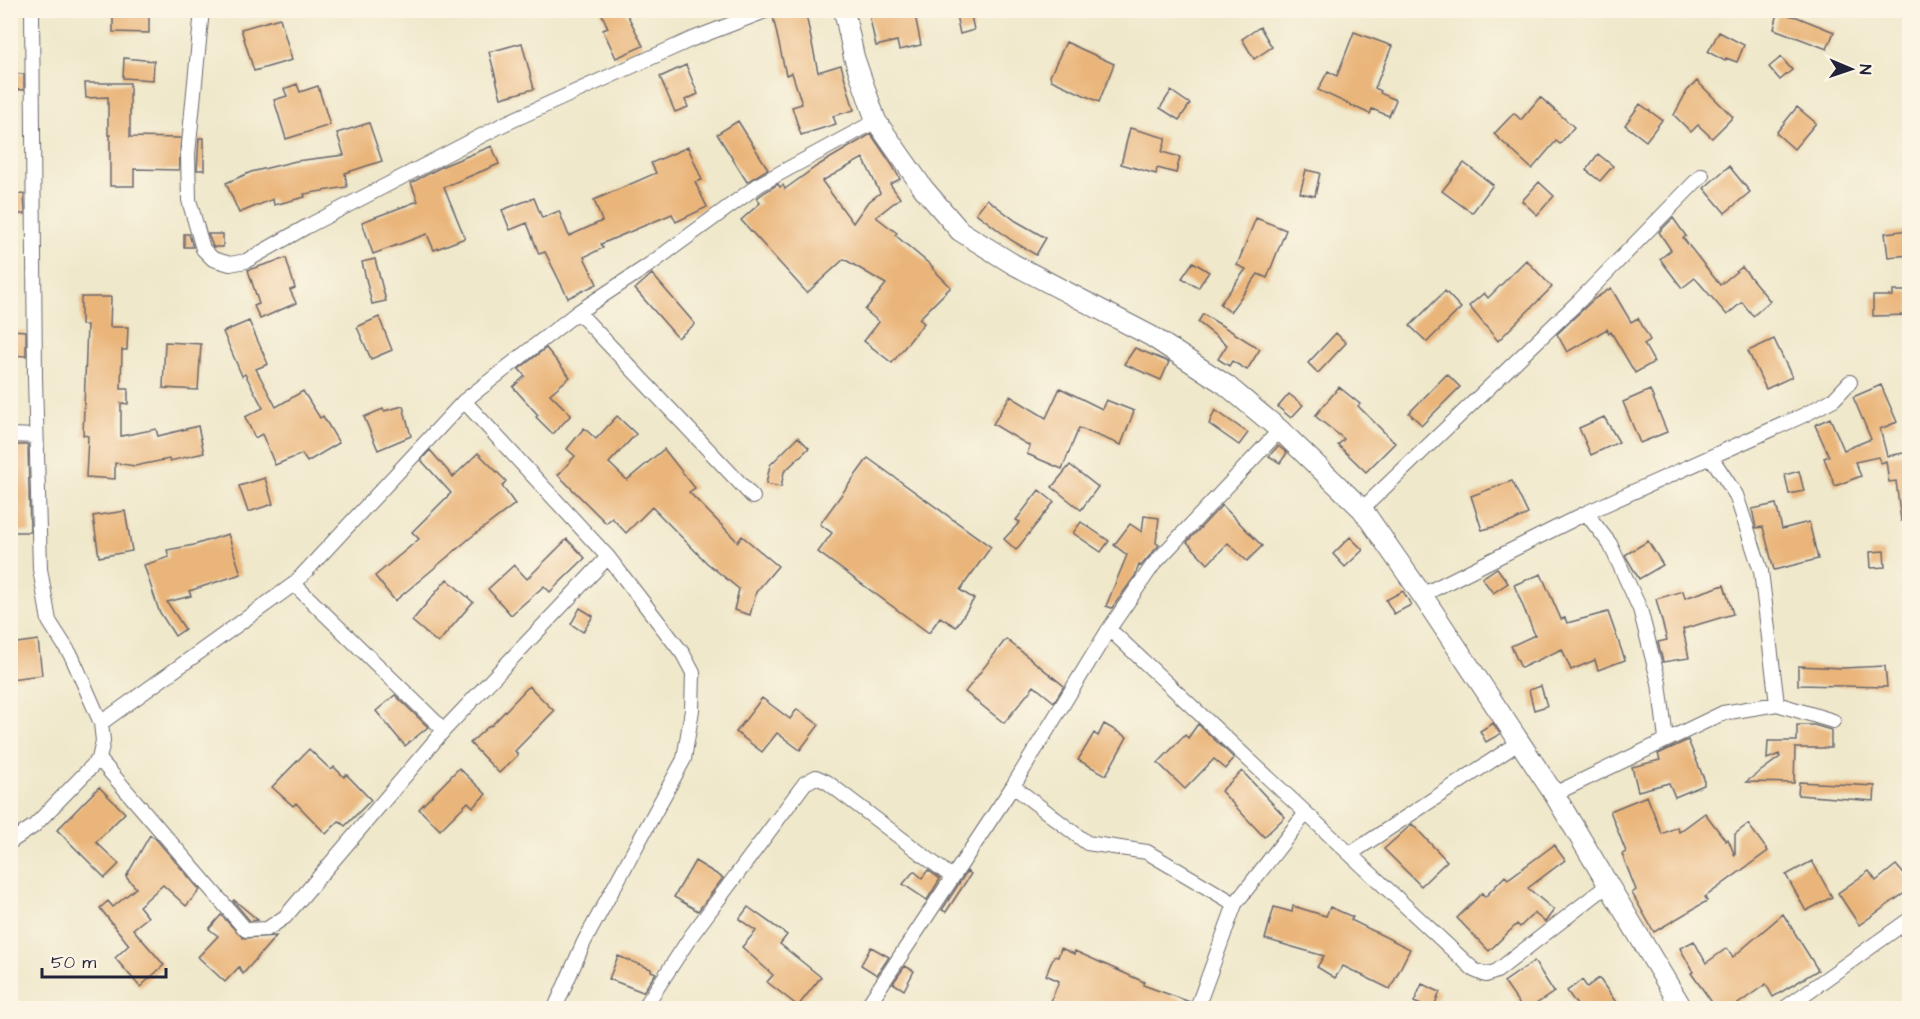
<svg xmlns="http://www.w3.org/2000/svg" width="1920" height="1019" viewBox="0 0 1920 1019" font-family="'Architects Daughter',sans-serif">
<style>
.building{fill:#eab57a;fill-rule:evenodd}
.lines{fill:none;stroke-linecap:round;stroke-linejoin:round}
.street-casing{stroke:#6a676d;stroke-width:16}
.secondary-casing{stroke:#6a676d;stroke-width:22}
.street{stroke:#fff;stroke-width:14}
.secondary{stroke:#fff;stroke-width:20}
</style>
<rect width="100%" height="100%" fill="#fcf5e5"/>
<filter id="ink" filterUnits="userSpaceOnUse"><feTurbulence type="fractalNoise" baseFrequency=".0167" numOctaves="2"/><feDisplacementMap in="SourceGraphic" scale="12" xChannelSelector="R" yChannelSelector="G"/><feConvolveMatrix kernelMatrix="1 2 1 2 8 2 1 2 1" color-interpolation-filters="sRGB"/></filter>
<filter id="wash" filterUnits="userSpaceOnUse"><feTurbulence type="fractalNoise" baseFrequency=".008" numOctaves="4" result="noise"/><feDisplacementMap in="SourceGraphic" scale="24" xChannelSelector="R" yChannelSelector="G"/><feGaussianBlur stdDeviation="1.35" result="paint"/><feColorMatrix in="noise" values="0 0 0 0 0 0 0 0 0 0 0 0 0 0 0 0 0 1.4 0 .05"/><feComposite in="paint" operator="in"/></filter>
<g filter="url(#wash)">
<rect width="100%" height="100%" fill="#efe8cb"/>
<g id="blocks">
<path class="building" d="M123,10H149V33L113,32V12H123Z
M600,10H625L643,46L616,58L603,30L608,28Z
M790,10H805L818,72L841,65L854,110L833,116L836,124L801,135L792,107L802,104L792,73L786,75L773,17L776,14Z
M868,10H914L921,45L899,50L897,41L876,46Z
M955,10H970L974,30L960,34Z
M1778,13L1797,17L1834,32L1827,49L1774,29Z
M280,18L292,60L254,71L241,29Z
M1260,27L1272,47L1254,59L1242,39Z
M1354,32L1392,46L1375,88L1381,91L1380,93L1396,100L1389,116L1372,109L1370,114L1318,90L1328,71L1337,76Z
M1719,32L1744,45L1737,62L1726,58L1725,61L1708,52Z
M1066,42L1114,64L1099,102L1051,80L1050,76Z
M522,43L534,89L501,98L489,52Z
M1781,57L1792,70L1780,80L1769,67Z
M124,58L154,61L153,80L123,78Z
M686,65L698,94L685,100L688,107L675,112L660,77Z
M10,73L24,74V90L10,89Z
M1697,81L1733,117L1712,138L1698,125L1691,132L1674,115L1687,91Z
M85,83H130V137L181,138L179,170L134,169V186H110V135H108V97L86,98Z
M297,84L300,92L318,86L330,125L286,139L274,100L287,96L284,89Z
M1171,91L1190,104L1179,120L1160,108Z
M1540,97L1574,127L1560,144L1556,141L1532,169L1494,134L1514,113L1521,120Z
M1640,104L1662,120L1646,141L1625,125Z
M1797,107L1816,123L1794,149L1776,133Z
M738,121L768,169L747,182L717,134Z
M369,123L382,161L345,173L347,187L304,194L305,197L274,205L273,199L239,213L226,183L251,172L296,161L344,155L337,133Z
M1130,128L1166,138L1162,152L1180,157L1176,173L1157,168L1156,174L1121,164Z
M871,134L892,165L900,179L890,184L900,198L876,217L897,233L895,235L933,267L932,268L951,287L919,319L924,323L892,363L864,341L879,322L865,310L886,284L844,259L807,293L741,220L760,203L757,198L765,192L778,184L780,187L783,185L785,189L817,166ZM863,158L880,193L867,203L853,223L822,181Z
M199,138H204V170H197Z
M492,146L499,164L444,187L465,238L434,250L427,234L373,254L362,222L418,201L411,183L443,166Z
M688,147L702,180L695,182L707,207L676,222L672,214L601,244L603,248L584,257L597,284L568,298L545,252L539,254L527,223L510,230L502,210L534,198L542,218L559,211L569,236L602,221L594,200L656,173L651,163Z
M1598,154L1613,166L1600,181L1586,170Z
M1464,163L1493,185L1472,213L1442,191Z
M1729,166L1750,192L1725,213L1704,188Z
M1306,170L1320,173L1315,196L1300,193Z
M1539,182L1554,196L1537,215L1522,201Z
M24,194L25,214H10V195Z
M987,199L1016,221L1046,238L1036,255L1011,240L976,213Z
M1256,218L1286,230L1267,278L1258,274L1230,312L1220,304L1246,269L1237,265Z
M1673,218L1686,236L1683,238L1720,285L1742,267L1770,301L1753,316L1742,302L1727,315L1695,278L1682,288L1660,259L1671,250L1659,232Z
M1910,230V255L1888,257L1885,233Z
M184,234H189L193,247H184Z
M208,234H223V247H213Z
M286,258L295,288L290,290L296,303L260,319L254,306L259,304L248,270Z
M375,259L386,301L372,304L362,262Z
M1526,260L1552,287L1498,341L1469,306L1484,293L1488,298Z
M1193,262L1209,272L1198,288L1182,278Z
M652,274L695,324L678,338L635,289Z
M1611,288L1631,322L1638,318L1650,340L1644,344L1654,362L1635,373L1611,332L1609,333L1607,329L1567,352L1557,334L1594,299Z
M1445,291L1461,308L1427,342L1410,326Z
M1893,291H1910V315L1873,316V296H1893Z
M81,297H111L110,327H128L127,350H122L121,389H128V404L121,403V436L156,429L158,436L198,426L204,453L170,461L169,459L135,466L115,463V479L86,477L88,436L83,435L87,325H81Z
M1203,314L1260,349L1247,370L1232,361L1229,366L1218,359L1227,345L1198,322Z
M379,317L392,350L371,359L357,327Z
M249,321L268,364L256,369L276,407L303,391L320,418L323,416L339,443L307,462L302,454L275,465L262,434L255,438L245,417L263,408L245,374L242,376L223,332Z
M10,330L26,331V356L10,355Z
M1336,333L1346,343L1318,373L1308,363Z
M1774,339L1792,377L1766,389L1748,351Z
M165,342L201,344L198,390L163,388Z
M546,348L570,377L550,394L571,415L553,434L536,417L538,415L513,387L525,376L519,369Z
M1135,348L1169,362L1161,380L1124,364Z
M1447,374L1460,387L1422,425L1409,413Z
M1881,385L1897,422L1880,429L1887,456L1910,452V520L1901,521L1896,481L1889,482L1886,461L1881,463L1878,457L1855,462L1861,476L1835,486L1824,458L1829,456L1815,425L1830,418L1844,450L1871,439L1853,397Z
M1339,387L1360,404L1358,406L1395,443L1366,472L1338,445L1344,439L1315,416Z
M1060,388L1102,409L1106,400L1134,411L1121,445L1079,428L1062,469L1027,454L1030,446L993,424L1010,396L1046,418Z
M1650,390L1667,432L1640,443L1623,402Z
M1289,394L1303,405L1291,418L1278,407Z
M403,406L411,436L378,450L364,417L383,409L384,411Z
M1215,410L1248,433L1239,445L1209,424Z
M617,416L636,434L609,463L627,480L664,449L695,488L689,492L738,542L742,536L778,566L756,592L750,615L734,610L739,589L707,563L652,507L626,533L612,518L606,523L558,475L575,456L567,449L584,428L596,439Z
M1604,417L1619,442L1591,455L1579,428Z
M798,437L809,448L784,472L781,487L766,484L770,465Z
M10,445H28L30,532H10Z
M1278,446L1287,453L1280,463L1269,456Z
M430,450L453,477L478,453L506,481L502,486L515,504L470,538L395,601L375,576L419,539L412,532L451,493L421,460Z
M868,458L991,547L960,590L974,599L956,627L940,617L929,633L818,552L832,533L820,524Z
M1070,465L1098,487L1081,510L1052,487Z
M1799,471L1804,491L1789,494L1785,475Z
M265,478L273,504L248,512L239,486Z
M1512,481L1528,514L1511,522L1482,530L1471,496Z
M1039,490L1054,502L1016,550L1004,539L1020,522L1016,520Z
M1776,504L1782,529L1809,522L1818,559L1774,570L1763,527L1756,528L1752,509Z
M1222,505L1262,546L1247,561L1228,543L1208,564L1187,542Z
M125,511L132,551L99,557L93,516Z
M1144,516L1159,518L1156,543L1159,545L1141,566L1139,565L1135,576L1112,608L1106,606L1127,555L1114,545L1130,524L1142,532Z
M1081,522L1109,541L1101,552L1073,533Z
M228,534L241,574L189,591L191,596L167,602L185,629L175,636L159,611L144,565L169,557L167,550L194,545Z
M1350,537L1363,550L1345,567L1333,554Z
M567,539L585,558L550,592L544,586L511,615L488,589L514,565L527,579Z
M1648,541L1663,565L1639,579L1625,555Z
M1884,551L1885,567L1871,568L1870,552Z
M1497,568L1508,583L1493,593L1482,578Z
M1541,574L1561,619L1565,618L1567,623L1608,612L1625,660L1598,670L1595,660L1571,670L1562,649L1521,668L1511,646L1535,635L1514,585Z
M447,579L473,602L438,643L412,621Z
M1724,585L1733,614L1683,629L1689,658L1663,662L1658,642L1667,640L1656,599L1683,591L1685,598Z
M1403,591L1411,605L1394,614L1386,600Z
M580,608L593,616L583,632L571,624Z
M1006,639L1064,686L1054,702L1034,686L1004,723L965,692Z
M38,640L42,675L10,679V644Z
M1798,666L1843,668L1885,666L1887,687L1798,685Z
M529,686L554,711L515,751L518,755L499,773L470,743L490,725L491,726Z
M1541,686L1547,706L1534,710L1529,690Z
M395,695L428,727L405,746L376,711Z
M762,698L790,719L797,709L819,725L800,750L777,733L762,752L736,732Z
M1493,723L1500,734L1486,742L1480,731Z
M1104,724L1127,737L1106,775L1078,760L1094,733L1098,736Z
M1198,724L1234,758L1226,769L1214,759L1185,789L1158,763L1185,735L1188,738Z
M1797,725H1814L1831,730V748H1795L1794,783L1746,782L1780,757L1779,754L1767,759L1768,741H1797Z
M1688,740L1704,779V785L1675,797L1669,783L1638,791L1632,767L1660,760L1658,754Z
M309,749L331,770L334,767L344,777L346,774L371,800L345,826L339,821L326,834L296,803L293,806L272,787Z
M459,768L486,794L473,807L468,802L440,830L419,809Z
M1242,771L1285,817L1264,837L1221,791Z
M1799,782L1875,786L1874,801L1798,795Z
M99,787L125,813L96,842L119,864L105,878L57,830Z
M1647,796L1662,834L1677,827L1679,832L1705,813L1726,841L1728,839L1735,856V834L1748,824L1768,851L1705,897L1707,901L1654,932L1632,893L1636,890L1622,854L1626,852L1610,811Z
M1412,824L1447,861L1421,886L1384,849Z
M150,835L155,838L200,890L186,906L163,885L139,906L148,917L133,929L164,965L140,987L115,958L129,945L100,908L108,901L113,907L136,888L126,877Z
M1554,845L1565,860L1528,888L1554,910L1545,922L1534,913L1520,927L1517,924L1489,951L1457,918L1482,893L1485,897L1505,876L1508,879Z
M695,861L723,878L698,911L674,897Z
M1812,861L1832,897L1806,911L1786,875Z
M1896,865L1910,881V889L1859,925L1838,893L1869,871L1876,881Z
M928,870L940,879L927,900L903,884L914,871L922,878Z
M967,871L971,874L946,912L942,910Z
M234,900L258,920L250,921L233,901Z
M1293,906L1326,916L1330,907L1353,917L1351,920L1410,949L1390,989L1343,966L1335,978L1317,967L1324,956L1265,939L1274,907L1292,912Z
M748,907L787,935L780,944L821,977L798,1006L767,982L773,975L742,947L756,931L739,919Z
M1783,914L1818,970L1773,997L1766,984L1732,1008H1716L1691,973L1693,972L1680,948L1694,941L1706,963L1727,948L1733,957Z
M221,915L243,938L276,936L243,974L239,967L225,982L198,957L218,936L209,929Z
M871,947L889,957L877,975L861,965Z
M1061,948L1074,954L1075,951L1144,982L1143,985L1190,1002L1188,1008H1067L1051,1001L1059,981L1046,975L1054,956L1058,957Z
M618,956L651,969V971L656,973L643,992L609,979Z
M1534,961L1554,992L1530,1008H1522L1504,982Z
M905,966L914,971L904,990L893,983Z
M1599,978L1620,1008H1579L1567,991L1582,980L1587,987Z
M1422,984L1440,992L1433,1008H1428L1414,1002Z"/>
</g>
</g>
<g filter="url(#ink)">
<use href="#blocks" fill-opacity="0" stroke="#6a676d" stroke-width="1.5"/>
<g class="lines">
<defs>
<path id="street" d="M202,10L188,154L189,200L203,249L213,259L230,264L246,261L306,227L504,124L690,40L768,10
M578,312L753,497
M464,401L608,557L683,654L693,673L692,710L684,759L584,942L555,1008
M10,435L36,436
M1711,457L1736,495L1761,571L1777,704
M1362,509L1579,301L1702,175
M1586,513L1610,544L1640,609L1659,683L1666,739
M294,584L444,730
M1422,595L1586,513L1804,415L1834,399L1850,382
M1109,629L1474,970L1486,975L1497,971L1608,885
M101,723L294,584L464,401L578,312L649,265L760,184L876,121
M99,759L246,930L267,929L285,917L444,730L608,557
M1013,786L1087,843L1147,852L1235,904
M1554,794L1723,713L1777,704L1833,721
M10,842L34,826L99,759L103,741L101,723L72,657L49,621L40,569L35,378L32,10
M1350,854L1520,742
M644,1008L691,936L805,783L816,777L827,782L952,877
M866,1008L1013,786L1109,629L1153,565L1280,430
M1197,1008L1235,904L1306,813
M1785,1008L1910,919"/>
<path id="secondary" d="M844,10L854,57L876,121L923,188L960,231L1013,264L1151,336L1226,385L1280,430L1362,509L1422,595L1554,794L1682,1008"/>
</defs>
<use href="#street" class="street-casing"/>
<use href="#secondary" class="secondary-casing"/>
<use href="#street" class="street"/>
<use href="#secondary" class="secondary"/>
</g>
</g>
<rect width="1920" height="1019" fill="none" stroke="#fcf5e5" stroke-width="36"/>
<g transform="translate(1851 69) rotate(92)" stroke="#fcf5e5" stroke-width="4.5" paint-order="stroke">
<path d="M0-4.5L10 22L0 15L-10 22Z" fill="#22223b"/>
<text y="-9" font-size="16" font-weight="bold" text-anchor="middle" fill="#22223b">N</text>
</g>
<path d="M42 968v9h124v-9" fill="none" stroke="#22223b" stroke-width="3"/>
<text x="51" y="968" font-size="18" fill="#22223b" stroke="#fcf5e5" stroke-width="4.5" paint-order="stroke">50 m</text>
</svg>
